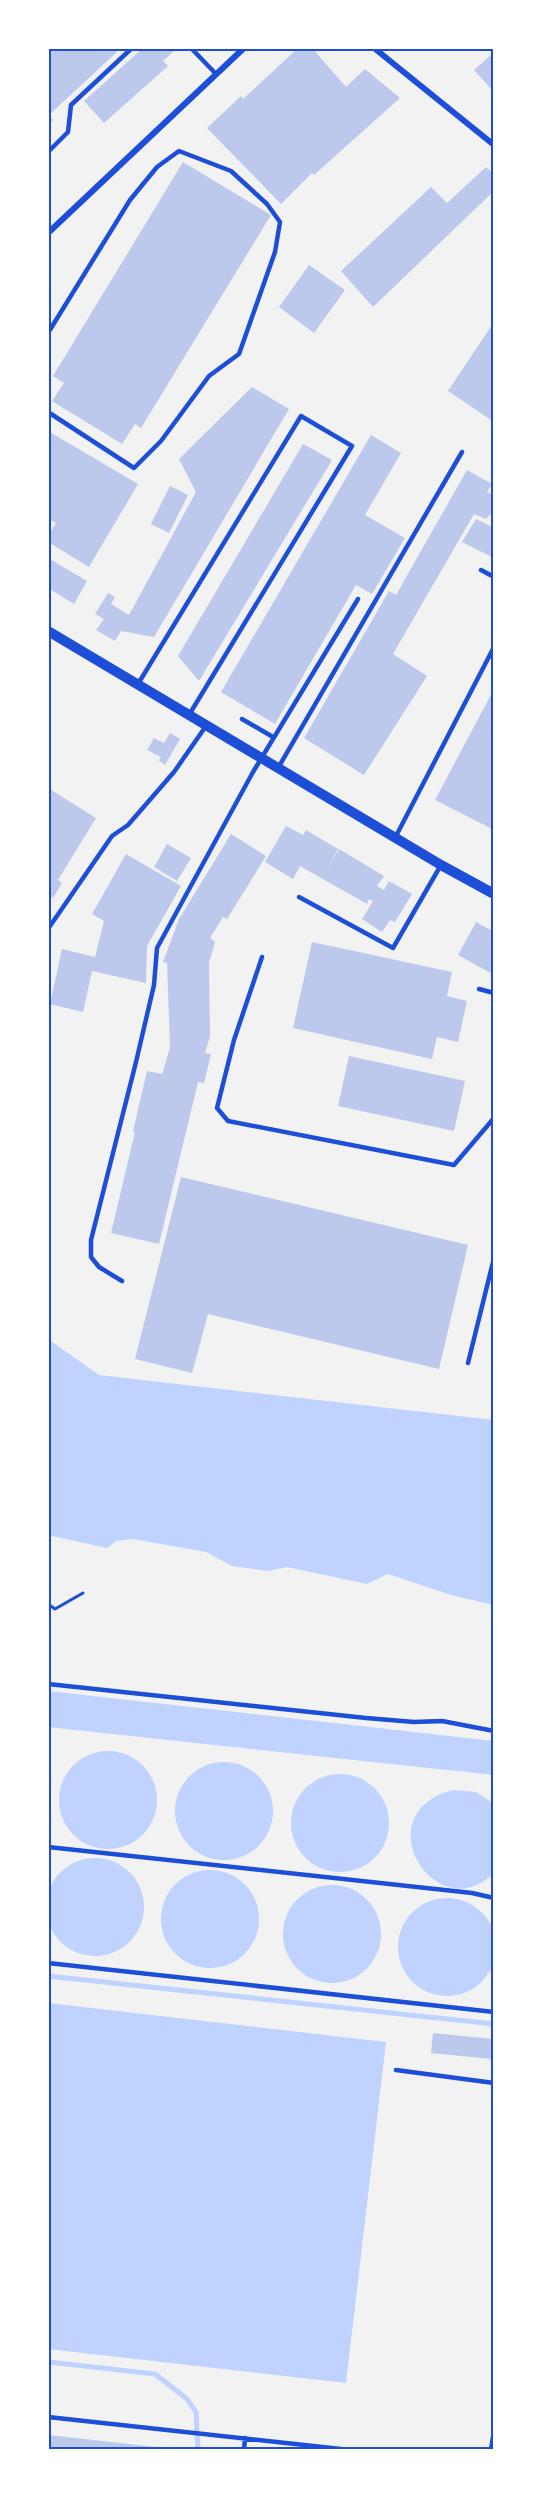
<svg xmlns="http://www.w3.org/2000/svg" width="542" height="2498" viewBox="0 0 542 2498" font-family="'IBM Plex Sans',sans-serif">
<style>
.water{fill:#bfd3fe}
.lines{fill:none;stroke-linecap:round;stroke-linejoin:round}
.stream{stroke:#bfd3fe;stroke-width:5}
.building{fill:#bdc9ec}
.path{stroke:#1d4ed8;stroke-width:3}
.service{stroke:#1d4ed8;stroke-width:4.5}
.minor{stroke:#1d4ed8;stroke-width:6}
.tertiary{stroke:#1d4ed8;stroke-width:10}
.neatline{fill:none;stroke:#1d4ed8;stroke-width:2}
</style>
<rect width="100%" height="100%" fill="#f2f2f2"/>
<path class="water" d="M48,1339L99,1375L494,1420V1605L451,1595L388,1574L367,1584L287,1567L268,1571L232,1566L206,1552L133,1539L116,1541L107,1548L48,1535Z
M48,1691L494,1741V1775L48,1727Z
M59 1800a49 49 0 1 1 98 0a49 49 0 1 1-98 0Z
M175 1811a49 49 0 1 1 98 0a49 49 0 1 1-98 0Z
M291 1823a49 49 0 1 1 98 0a49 49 0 1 1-98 0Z
M452,1790L476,1792L494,1804V1873C437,1930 363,1815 452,1790Z
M46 1907a49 49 0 1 1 98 0a49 49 0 1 1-98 0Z
M161 1919a49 49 0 1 1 98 0a49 49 0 1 1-98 0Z
M283 1934a49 49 0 1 1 98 0a49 49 0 1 1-98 0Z
M398 1947a49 49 0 1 1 98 0a49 49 0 1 1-98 0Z
M48,2003L386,2042L346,2383L48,2349Z"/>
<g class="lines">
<path class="stream" d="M48,1976L494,2024
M48,2362L155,2374L186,2398L196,2412L198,2450"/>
</g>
<path class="building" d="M48,48H113L117,52L49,115L53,120L48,125Z
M143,48L154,50L156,48L176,49L163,61L168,66L104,123L84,101Z
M298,48H312L346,87L365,69L400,98L314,175L312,173L281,204L207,128L241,96L243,99Z
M494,52V92L474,70Z
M183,162L271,215L141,428L135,424L122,444L52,401L64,383L53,376Z
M486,167L494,174V191L373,307L341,271L431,187L447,203Z
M309,265L345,290L314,333L279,307Z
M494,322V422L448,391Z
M252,387L289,409L154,637L121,631L115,641L96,630L104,619L95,614L108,593L115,597L111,604L129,615L196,492L179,459Z
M48,431L138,484L89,567L48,542V536L56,523L48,519Z
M371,435L401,453L365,515L405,538L372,594L356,585L275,724L221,692Z
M303,444L332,460L199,681L178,656Z
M467,470L492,484L487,492L494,496V510L486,519L474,514L393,654L427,676L364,775L304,738L389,591L396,595Z
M170,486L188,495L169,533L151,524Z
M476,519L494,528V558L462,542Z
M48,558L87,581L74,604L48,588Z
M494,689V830L435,800Z
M170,733L180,739L165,765L159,761L161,757L147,750L154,738L164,743Z
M48,788L96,818L58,880L62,883L53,898L48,895Z
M286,826L303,835L306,830L338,849L327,869L339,849L384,876L377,886L384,890L389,881L412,894L395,922L390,920L382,932L362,919L373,901L369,899L367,904L300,866L293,879L265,862Z
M231,834L266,856L227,919L223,917L210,938L215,942L209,963L210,1036L205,1053L211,1054L204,1083L198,1082L159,1244L111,1233L135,1132L133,1131L147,1071L162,1074L170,1048L167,963L163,962L179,919Z
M167,844L191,858L177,881L154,867Z
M126,854L181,886L147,946L146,983L92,971L83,1012L50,1004L62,949L95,957L104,921L92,914Z
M476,922L494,932V975L458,955Z
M312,942L452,972L447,996L467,1001L458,1042L437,1037L432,1059L293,1028Z
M349,1056L465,1081L454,1131L338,1106Z
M181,1177L468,1245L439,1369L208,1314L192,1373L135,1359Z
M433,2033L493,2039L491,2059L431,2053Z
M48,2435L166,2448V2450H48Z"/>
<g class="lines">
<path class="path" d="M48,1604L55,1609L83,1593"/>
<path class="service" d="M191,48L216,74
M48,152L68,132L71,105L132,48
M48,333L130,200L157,167L179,151L231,171L267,204L280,222L275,252L239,354L209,376L161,441L134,468L48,412
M481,570L494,577
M138,684L301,416L352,446L189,715
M242,719L273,737
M278,768L462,452
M395,838L494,647
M299,897L393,948L441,865
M48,929L112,836L128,825L174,772L206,726
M262,957L234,1040L217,1108L228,1121L454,1165L494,1118
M479,989L494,993
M122,1281L99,1267L91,1257V1240L136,1062L154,985L157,948L253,772L358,599
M468,1363L494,1258
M48,1684L366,1718L414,1722L442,1721L494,1731
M48,1847L472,1893L494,1898
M48,1963L494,2012
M396,2070L494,2083
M48,2417L350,2450
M244,2450L245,2438
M491,2450L494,2430"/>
<path class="minor" d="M374,48L494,145
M48,233L244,48"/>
<path class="tertiary" d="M48,631L441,865L494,894"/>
</g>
<rect width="542" height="2498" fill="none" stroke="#ffffff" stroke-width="99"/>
<rect x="50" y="50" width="442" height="2398" class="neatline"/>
</svg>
